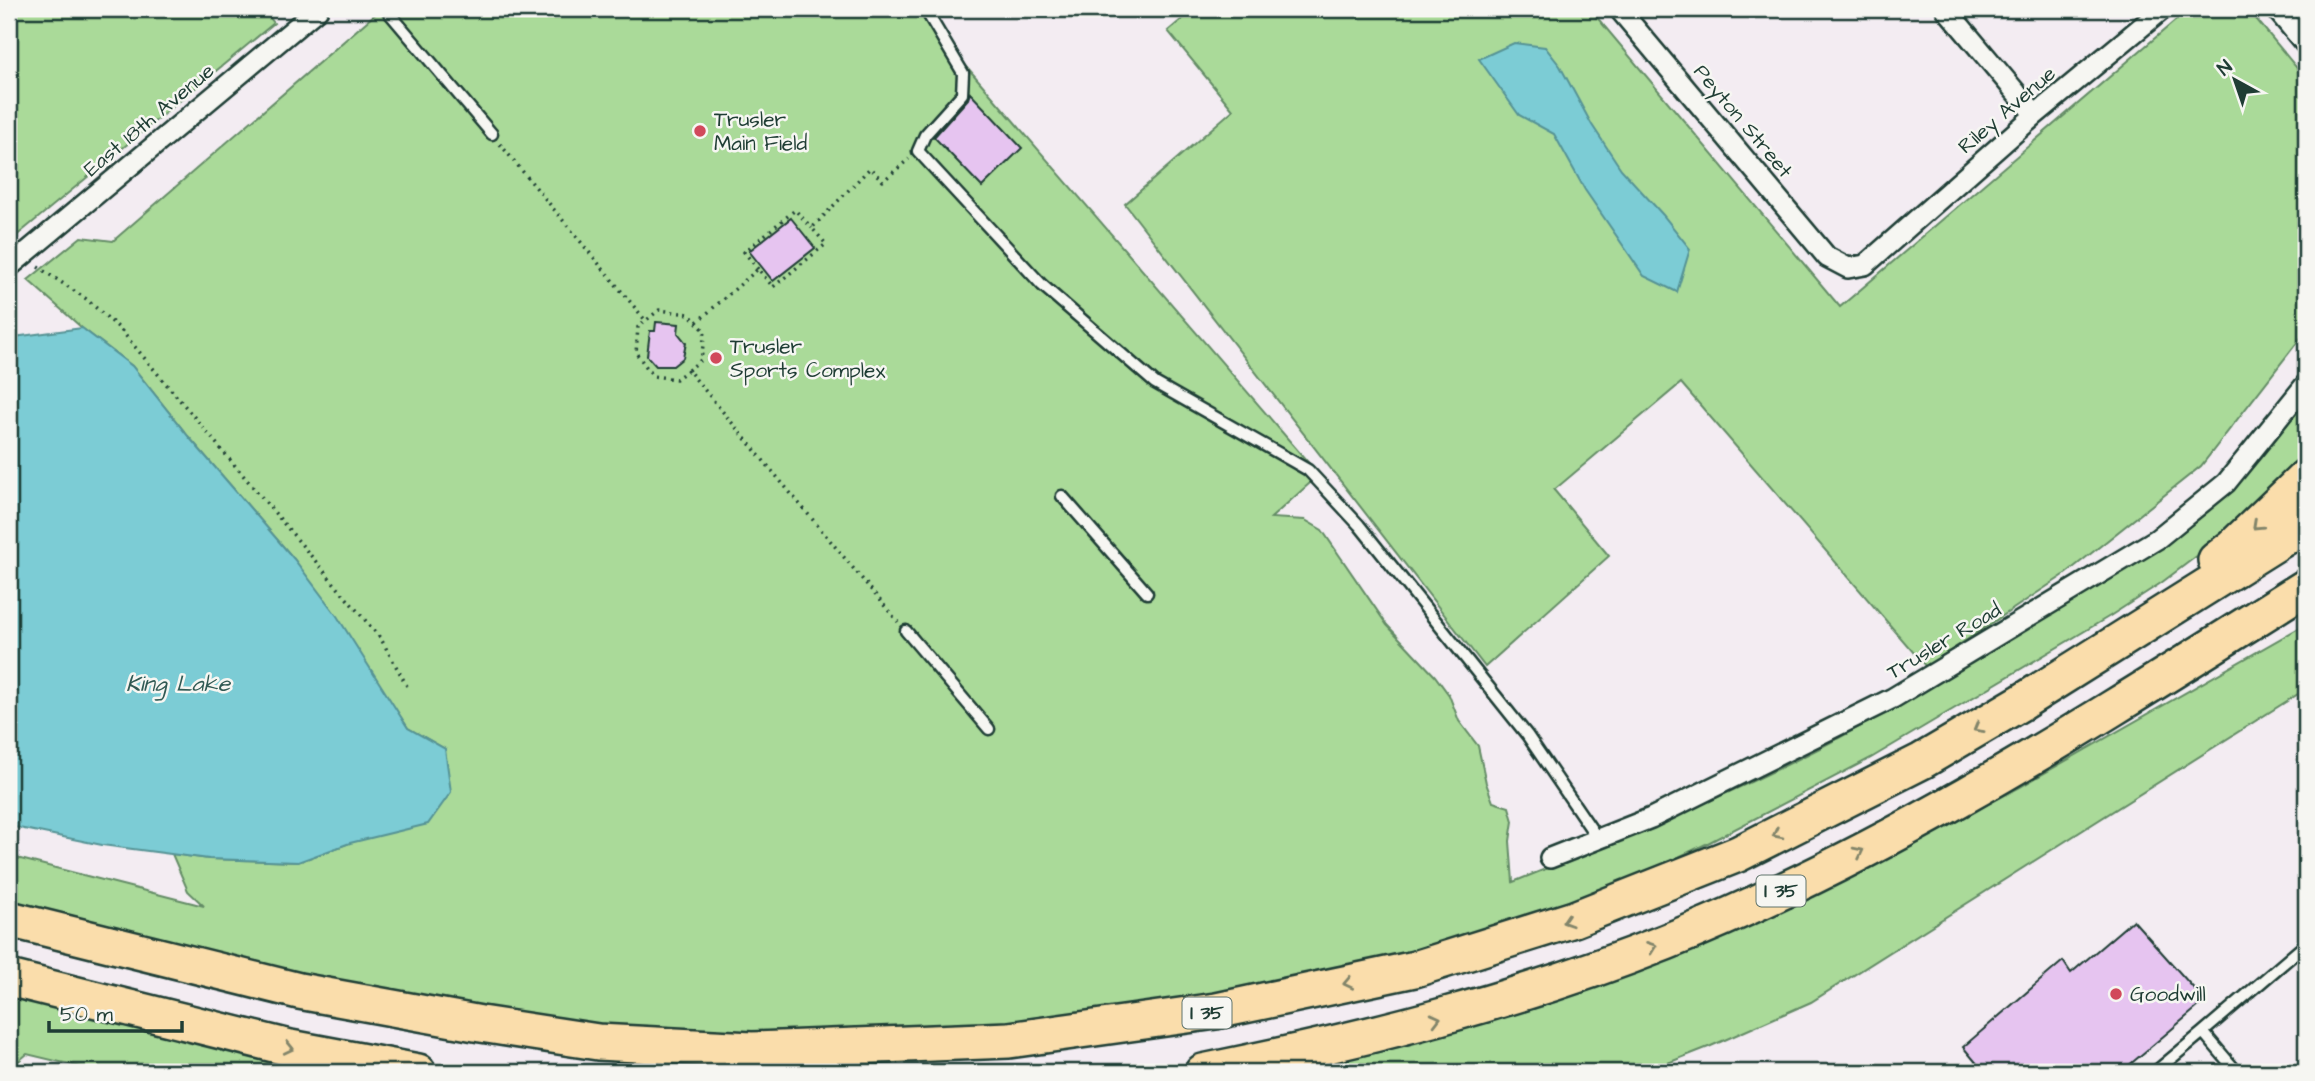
<svg xmlns="http://www.w3.org/2000/svg" width="2315" height="1081" viewBox="0 0 2315 1081" font-family="'Architects Daughter',sans-serif">
<style>
.green{fill:#aada99;stroke:#648c66;stroke-width:2}
.water{fill:#7bccd5;stroke:#569395;stroke-width:2}
.building{fill:#e6c4f0;stroke:#1f3d34;stroke-width:2}
.lines{fill:none;stroke-linecap:round;stroke-linejoin:round}
.service-casing{stroke:#1f3d34;stroke-width:15}
.minor-casing{stroke:#1f3d34;stroke-width:24}
.motorway-casing{stroke:#1f3d34;stroke-width:40}
.path{stroke:#1f3d34;stroke-width:3.5;stroke-dasharray:2 5;stroke-linecap:butt}
.service{stroke:#f6f6f2;stroke-width:10}
.minor{stroke:#f6f6f2;stroke-width:19}
.motorway{stroke:#faddab;stroke-width:35}
.oneway{stroke:#82856a}
.poi-dot{fill:#d1495b;stroke:#f6f6f2;stroke-width:2.5}
.labels{text-anchor:middle;dominant-baseline:central;stroke-width:5;stroke-linejoin:round;paint-order:stroke}
.shield{fill:#f6f6f2;stroke:#60746d;stroke-width:2}
.shield-label{font-size:19px;font-weight:bold;fill:#1f3d34}
.street-label{font-size:21px;fill:#1f3d34;stroke:#f6f6f2}
.poi-label{font-size:21px;fill:#1f3d34;stroke:#f6f6f2;text-anchor:start}
.water-label{font-size:23px;font-style:italic;fill:#315a54;stroke:#f6f6f2}
</style>
<rect width="100%" height="100%" fill="#f3ecf2"/>
<filter id="ink" filterUnits="userSpaceOnUse"><feTurbulence type="fractalNoise" baseFrequency=".0143" numOctaves="2"/><feDisplacementMap in="SourceGraphic" scale="14" xChannelSelector="R" yChannelSelector="G"/><feConvolveMatrix kernelMatrix="1 2 1 2 8 2 1 2 1" color-interpolation-filters="sRGB"/></filter>
<g filter="url(#ink)">
<path class="green" d="M9,9H263L274,23L9,242Z
M381,9H917L1319,475L1271,518L1305,520L1322,530L1387,625L1435,676L1449,695L1459,721L1478,746L1486,783L1493,802L1509,807L1513,821L1510,841L1513,882C1631,835 1750,788 1861,726C1912,698 1962,667 2012,637C2087,591 2167,549 2231,489C2260,463 2282,430 2306,400V463L2210,546L2161,583L2110,616L1871,758L1706,844L1649,871L1593,893L1516,919L1392,959L1299,981L1093,1017L870,1035L679,1032L584,1023L352,990L9,906V856L204,906L188,891L172,854L209,859L298,862L350,843L445,749L408,728L294,559L188,436L132,366L82,328L28,280L81,237L113,241Z
M1194,9H1590L1840,307L2189,9H2248L2306,79V331L2201,466L2064,575L1926,667L1681,383L1554,490L1609,556L1485,667L1125,204L1233,110L1168,31Z
M2306,624V689L1811,1002L1711,1046L1645,1072H1285L1450,1032L1533,1007L1745,926L1850,877L2020,787Z
M9,995L325,1072H102L27,1054L9,1069Z"/>
<path class="water" d="M1514,43L1545,47L1560,66L1592,125L1621,169L1663,215L1690,249L1677,292L1644,276L1585,190L1554,134L1519,115L1479,59Z
M82,328L132,366L188,436L294,559L337,616L408,728L445,749L451,792L428,824L350,843L298,862L209,859L102,845L9,826V343L14,337Z"/>
<path class="building" d="M970,93L1022,148L982,187L934,137L968,99Z
M791,218L815,248L773,281L749,251Z
M656,322L679,324L678,333L686,343L683,358L673,366H656L647,356L650,331H655Z
M2133,920L2205,1001L2121,1072H1984L1963,1047L2063,961L2071,973Z"/>
<g class="lines">
<defs>
<path id="service" d="M386,9L492,134
M925,9L963,73L962,94L925,135L918,151L1042,285L1155,383L1308,470L1359,525L1527,735L1598,839
M1062,496L1147,593
M906,631L989,729
M2203,1032L2306,944
M2155,1072L2203,1032L2237,1072"/>
<path id="minor" d="M1619,9L1827,257L1848,268L1865,265L2035,115L2163,9
M1946,9L2035,115
M2276,9L2306,45
M9,267L318,9
M1550,858L1651,818L1893,698L2157,539L2226,483L2306,384"/>
<path id="motorway" d="M2216,560L2234,546L2306,477
M9,919L299,991L481,1024L598,1042L752,1050L1009,1040L1216,1011L1415,969L1574,919L1738,854L1922,761L2022,702L2306,524
M9,978L290,1048L418,1072
M1203,1072C1361,1040 1516,1002 1666,942C1894,851 2099,717 2306,587"/>
</defs>
<use href="#service" class="service-casing"/>
<use href="#minor" class="minor-casing"/>
<use href="#motorway" class="motorway-casing"/>
<path class="path" d="M500,144L646,321
M38,267L85,298L120,329L381,639L407,686
M758,269L744,252L795,210L812,228
M697,322L758,269L773,287L826,244L812,228L870,168L883,181L909,159
M688,370L701,360L705,331L689,314L659,310L638,327L636,353L653,376L676,379L688,370L898,622"/>
<use href="#service" class="service"/>
<use href="#minor" class="minor"/>
<use href="#motorway" class="motorway"/>
</g>
<defs><path id="oneway-chevron" d="M-2-3.5L2.5 0L-2 3.5" fill="none" stroke-width="1.6" stroke-linecap="round" stroke-linejoin="round" transform="scale(1.75)"/></defs>
<g class="oneway">
<use href="#oneway-chevron" transform="translate(2257 525) rotate(137)"/>
<use href="#oneway-chevron" transform="translate(1978 728) rotate(150)"/>
<use href="#oneway-chevron" transform="translate(1777 834) rotate(153)"/>
<use href="#oneway-chevron" transform="translate(1859 852) rotate(-27)"/>
<use href="#oneway-chevron" transform="translate(1567 921) rotate(162)"/>
<use href="#oneway-chevron" transform="translate(1652 947) rotate(-20)"/>
<use href="#oneway-chevron" transform="translate(1348 983) rotate(168)"/>
<use href="#oneway-chevron" transform="translate(1436 1019) rotate(-14)"/>
<use href="#oneway-chevron" transform="translate(289 1048) rotate(13)"/>
</g>
</g>
<g class="poi-dot">
<circle cx="700" cy="131" r="7"/>
<circle cx="716" cy="358" r="7"/>
<circle cx="2116" cy="994" r="7"/>
</g>
<g class="labels">
<g class="shield">
<rect x="1756.5" y="875.5" width="49" height="31" rx="5"/>
<rect x="1182.5" y="997.5" width="49" height="31" rx="5"/>
</g>
<g class="shield-label">
<text x="1781" y="891">I 35</text>
<text x="1207" y="1013">I 35</text>
</g>
<g class="street-label">
<text transform="translate(2007 110) rotate(-41)">Riley Avenue</text>
<text transform="translate(149 120) rotate(-40)">East 18th Avenue</text>
<text transform="translate(1743 121) rotate(50)">Peyton Street</text>
<text transform="translate(1944 641) rotate(-31)">Trusler Road</text>
</g>
<g class="poi-label">
<text x="714" y="119">Trusler<tspan x="714" dy="24">Main Field</tspan></text>
<text x="730" y="346">Trusler<tspan x="730" dy="24">Sports Complex</tspan></text>
<text x="2130" y="994">Goodwill</text>
</g>
<g class="water-label">
<text x="178" y="684">King Lake</text>
</g>
</g>
<rect width="2315" height="1081" fill="none" stroke="#f6f6f2" stroke-width="35"/>
<rect x="18" y="18" width="2280" height="1046" fill="none" stroke="#1f3d34" stroke-width="2.5" filter="url(#ink)"/>
<g transform="translate(2235 80) rotate(320)" stroke="#f6f6f2" stroke-width="5" paint-order="stroke">
<path d="M0-5L12 26L0 18L-12 26Z" fill="#1f3d34"/>
<text y="-10" font-size="19" font-weight="bold" text-anchor="middle" fill="#1f3d34">N</text>
</g>
<path d="M49 1021v10h133v-10" fill="none" stroke="#1f3d34" stroke-width="3.5"/>
<text x="60" y="1021" font-size="21" fill="#1f3d34" stroke="#f6f6f2" stroke-width="5" paint-order="stroke">50 m</text>
</svg>
